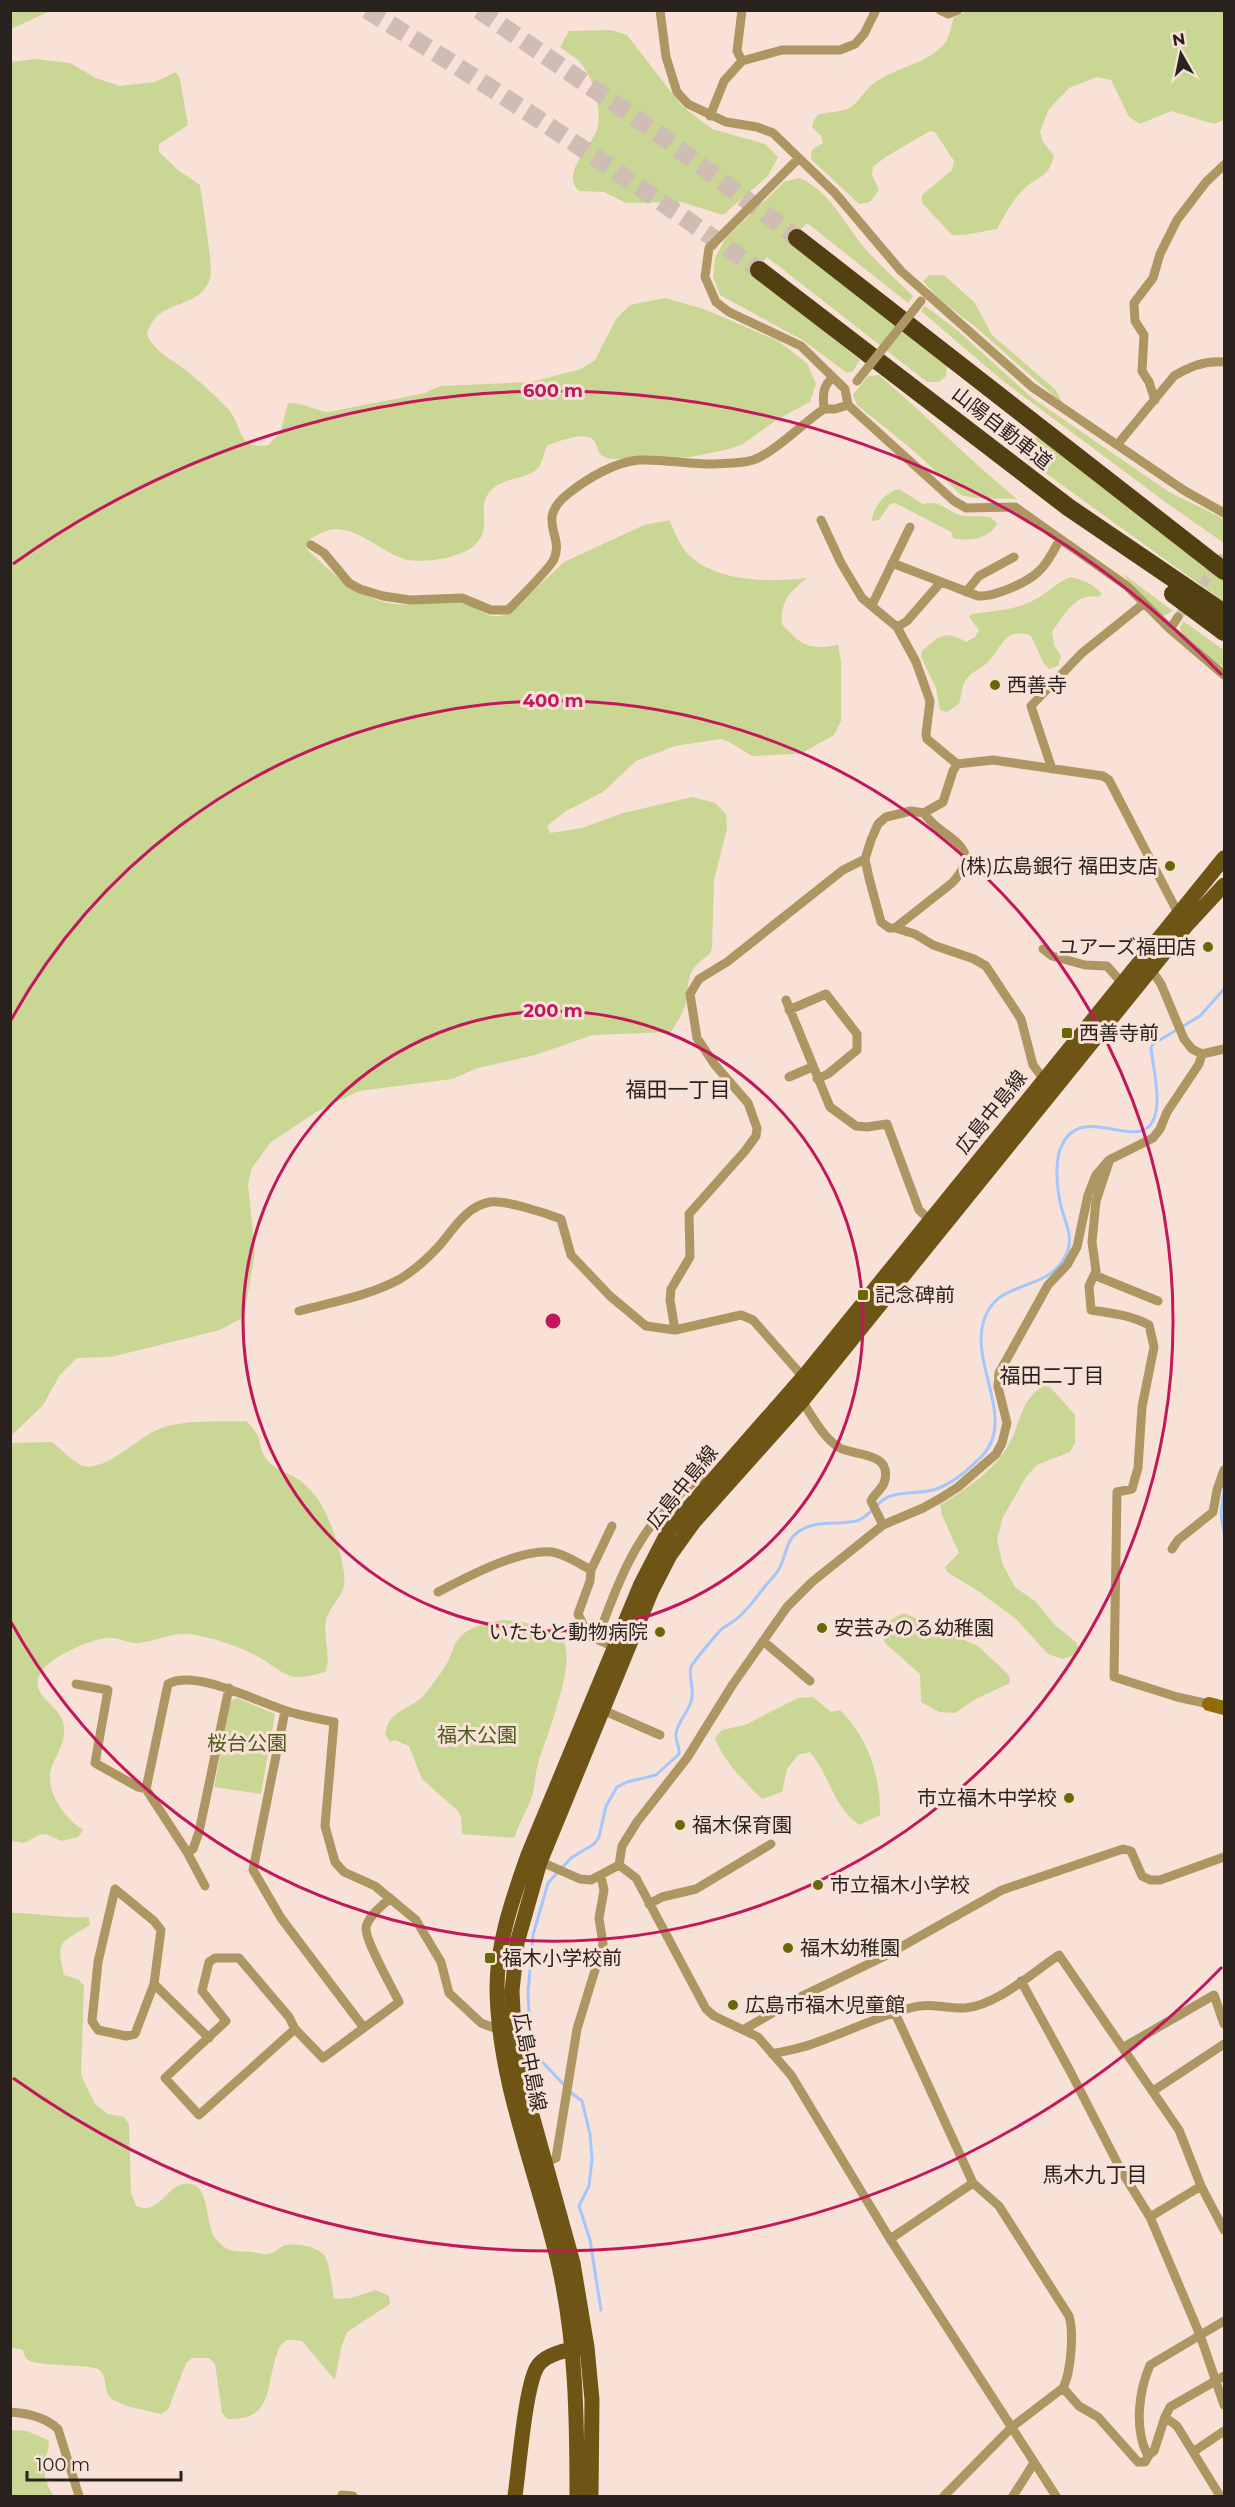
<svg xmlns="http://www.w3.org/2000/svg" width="1235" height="2507" viewBox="0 0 1235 2507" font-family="Montserrat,'Noto Sans JP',sans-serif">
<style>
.green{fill:#cad794}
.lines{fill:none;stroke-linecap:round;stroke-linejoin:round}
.stream{stroke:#a3c6fb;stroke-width:3}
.street-tunnel{stroke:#cfbcb2;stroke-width:9;stroke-dasharray:9 4.5;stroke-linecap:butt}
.highway-tunnel{stroke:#cfbcb2;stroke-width:18;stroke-dasharray:18 9;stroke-linecap:butt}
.street{stroke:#ad9662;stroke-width:9}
.secondary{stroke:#906d05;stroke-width:14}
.primary{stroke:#6e5516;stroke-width:15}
.highway{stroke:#523f12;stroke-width:18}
.street-bridge{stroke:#ad9662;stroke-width:9}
.ring{fill:none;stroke:#c2185b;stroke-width:3}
.poi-dot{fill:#686906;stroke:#f8e2d7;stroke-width:2}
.labels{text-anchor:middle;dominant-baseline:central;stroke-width:6;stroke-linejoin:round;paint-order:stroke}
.street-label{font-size:20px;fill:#2a221e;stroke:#f8e2d7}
.poi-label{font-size:20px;fill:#2a221e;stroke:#f8e2d7;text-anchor:start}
.park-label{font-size:20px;fill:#50591f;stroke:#f8e2d7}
.neighbourhood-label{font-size:21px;fill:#2a221e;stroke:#f8e2d7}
.centre{fill:#c2185b;stroke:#f8e2d7;stroke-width:3}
.ring-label{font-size:18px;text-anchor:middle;font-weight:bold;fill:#c2185b;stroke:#f8e2d7;stroke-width:6;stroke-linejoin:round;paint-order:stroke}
</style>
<rect width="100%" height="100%" fill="#f8e2d7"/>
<path class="green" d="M11,10H50V11L11,29Z
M968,11H1224V120L1214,124L1171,111L1140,124L1129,117L1111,80L1097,77L1069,88L1049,109L1040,132L1043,142L1054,156C1048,179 1038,175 1024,189C1012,200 1005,215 997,229L964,235H952L922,203V195L952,170L954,161L935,132L930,131C911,143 890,152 873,167L872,175L879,190L870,202L859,204L811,159L812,150L823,143L821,136L812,127L814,120L819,114C830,112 841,112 851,107C859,102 866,87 877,81C898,67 929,63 945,43C950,37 951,25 954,17Z
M611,30L627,35L682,106L712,129L765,144L778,157L768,176L723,215L681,202L626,203L604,192L579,191C559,173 594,145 598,126C601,105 593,77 579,61C574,56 566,52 560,47L569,31Z
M35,59L70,63L96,78L120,86L155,82L176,72L180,79L188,125L159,144V152L178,170L200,185C202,201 214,269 210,279C199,311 157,297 147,334C154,352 173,360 187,371C201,383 216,396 228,409C244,426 235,450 268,445L280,433L288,403C301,402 314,410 328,412L425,393L440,386L531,382L581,369L595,360L616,319L630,305L665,298L704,309L778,341L807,363L816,384L810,402L776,420L743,444L729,449L691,457L609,459L601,455C598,451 597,447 595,442C587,429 559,442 548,445C543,452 543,464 537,469C526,480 500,477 488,494C477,510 493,528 475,545C468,552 458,554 450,557C437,560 416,563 404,559C381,551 362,531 337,529C329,528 318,535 311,538L306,548C329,571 360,600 394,604C417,607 445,597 468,605C487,611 487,622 510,613L564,562L644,525L669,520C675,531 679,545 687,553C716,583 769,582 807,578C789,593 781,600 782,624C802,646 808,650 838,645L841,661V721L834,735L802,753L794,754L752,756L729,742L721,739L675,746L636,761L603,792L566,811L547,826L550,833L582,828L623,813L692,797L715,803L726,814L727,829L714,880L712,947L710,954C682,974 692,977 685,1006C682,1015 676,1024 671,1032L593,1035L535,1055L478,1068L452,1079L359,1091L318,1111L271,1142L252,1168L248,1184L255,1253L245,1310L242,1318L220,1330L111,1357L77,1358L60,1375L43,1405L11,1436L10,62Z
M799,178C828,189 844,223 863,246C878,264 897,280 913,296L908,303L807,223L793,238L947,366L946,376L939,382H927L767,257L753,274L860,360L853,371L847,373L804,341L720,295L713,277L715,258L725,239L784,182Z
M929,275H944L975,303L992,335L1056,390L1063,404L972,324L940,300L923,281Z
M925,306L957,330L1031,397L1169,492L1224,519V543L1168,504L1003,381L921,311Z
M879,375C926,415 969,460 1017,499L974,498L961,495L914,451L857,405L853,395L868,376Z
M1030,435L1041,439L1224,581V602L1026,459L1019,451V443L1024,436Z
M899,489L923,504C940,500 945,510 960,515C969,518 981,515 990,517L997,523C991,539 967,542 953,538L951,532L895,503L890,504L879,520L872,521C872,508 886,491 899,489Z
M1122,573L1173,611L1163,616L1150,605Z
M1071,577C1083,580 1094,584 1102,594L1098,597C1075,592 1063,617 1052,632L1054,645L1061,656L1058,666L1049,669L1043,662L1031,636C1005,625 1001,650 987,663C978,671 967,673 963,686C961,692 961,698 959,704L947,712L940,710L936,688L921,657L922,651C939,636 945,629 966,642L975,637L979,630L969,617L972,614C993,611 1017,610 1036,599C1049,592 1057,582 1071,577Z
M1183,621L1224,650V668L1182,635L1180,628Z
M1043,1386L1050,1387L1075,1415V1443L1070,1452L1037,1465L1026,1477L1003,1517L997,1540L1003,1565L1015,1587L1036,1602L1055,1625L1076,1642L1080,1653L1063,1659L1048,1654L1016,1619L978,1591L947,1572L945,1567L959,1553L942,1515L940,1505C965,1490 995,1470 1009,1444C1022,1422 1019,1401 1043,1386Z
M246,1421C265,1438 256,1445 267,1460C276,1471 291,1473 302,1482C307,1486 313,1493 317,1498C329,1513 350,1572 343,1589C339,1600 328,1609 326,1621C323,1638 331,1655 326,1671C317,1675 300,1679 290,1676C278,1671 267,1661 255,1655C236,1645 211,1637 189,1634C174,1632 155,1641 140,1643C131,1644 122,1639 113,1638C96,1636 50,1657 41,1672C27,1695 58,1703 63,1722C67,1735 60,1750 54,1761C41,1786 62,1816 83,1830L78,1837L61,1841L46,1834L39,1835L24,1843L11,1841V1443L52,1442C61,1449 71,1460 81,1465C103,1475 139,1436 159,1429C185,1419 219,1422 246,1421Z
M904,1613L978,1646L1009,1675L1010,1683L974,1700L955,1713L939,1712L921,1702L920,1674L885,1643L881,1631L892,1619Z
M505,1620C523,1622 553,1626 564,1643C576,1664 545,1740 538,1764C535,1774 535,1785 532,1796C527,1810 519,1824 514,1838L462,1834L461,1817L458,1811L422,1779L409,1746L395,1740L390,1742L385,1734C390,1709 406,1712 422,1697C429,1690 445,1668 449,1659C453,1651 454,1642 462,1635C473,1625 491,1622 505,1620Z
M813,1697L831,1712L840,1710C868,1737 881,1777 880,1815L859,1825C833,1806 830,1776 810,1752L798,1755L787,1769L782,1792L762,1799C744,1781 724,1762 715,1738L722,1730L745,1725L798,1698Z
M237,1698L275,1714L261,1794L214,1787L231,1701Z
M10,1913C37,1912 62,1919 89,1917L90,1925C62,1943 55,1939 64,1975L79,1980L84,1986L81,2075L95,2104L108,2114L124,2117L129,2124L131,2192L136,2206C162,2217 166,2180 191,2184C210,2186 205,2226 216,2239C229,2255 237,2250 253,2252C260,2253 265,2256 272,2253C276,2252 279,2248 283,2246C294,2242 315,2246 323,2254C330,2260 332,2289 334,2299L351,2298L376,2290L389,2296L390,2304L347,2332L341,2348L335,2380L302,2341C298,2341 292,2339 288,2340C281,2342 279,2348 277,2354C265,2387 274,2421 227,2419L222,2413L215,2364L209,2358H192L186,2363L168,2410L161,2414C146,2410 125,2408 112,2399C101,2391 110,2372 95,2368C82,2365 35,2365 30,2361C25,2359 24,2354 23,2350L15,2348L11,2349Z
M11,2430L27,2431L48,2440C51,2450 45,2454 44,2463C43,2475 48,2488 54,2496H11Z"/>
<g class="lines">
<path class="stream" d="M1224,1491L1221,1513L1224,1533
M565,2086L534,2053L530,2032L528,1993L533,1935L548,1883L571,1858L594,1844L599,1837L606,1806L617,1787L627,1782L656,1775L679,1754C680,1746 675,1741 676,1734C677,1721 691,1710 692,1697C694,1687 688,1677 691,1667C693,1662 719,1631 723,1628C729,1624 735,1621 740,1616C750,1607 758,1595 766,1585C770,1580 776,1575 779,1569C787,1555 785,1539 801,1530C818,1520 838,1525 856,1521C869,1518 876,1502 888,1497C902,1491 919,1494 933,1490C952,1485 970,1468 983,1455C1014,1420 975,1371 982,1328C992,1273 1051,1298 1068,1250C1073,1235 1064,1220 1061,1206C1057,1190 1054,1160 1062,1145C1085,1096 1152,1167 1157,1104C1158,1085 1153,1067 1151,1048L1153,1044L1200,1016L1224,989
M569,2091L582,2101L590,2134L592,2159L589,2186L579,2206L590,2240L601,2310"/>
<path class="street-tunnel" d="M1178,617L1224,556"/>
<path class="highway-tunnel" d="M367,10C501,92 631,180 759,270
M479,10L659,134L797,238"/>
<path class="street" d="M660,10L666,57L677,92L688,104L726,122L757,127L773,133L835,193L901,271L1032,387L1185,491L1224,513
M742,10L737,51L742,61
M940,10L948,14L958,10
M710,116L724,81L742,61L782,50H840L855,44L864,34L876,10
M799,158L709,248L705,277L716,302L729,312L801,346L845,389L848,405L835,409H824C823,395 822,387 833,377
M1155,400L1149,382L1142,371L1144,335L1135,321L1134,303L1153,278L1160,254L1177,220L1206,182L1224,165
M848,405L954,501L966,508L1015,507L1127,586L1170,629L1224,675
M1117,445L1174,376C1190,366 1206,360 1224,362
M821,520L841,563L862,598L897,627L916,662L930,701L926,734L927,739L957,764
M311,545L324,553L349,583L360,589L383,596L410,600L462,598L491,610H508C517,601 550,568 554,559C565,535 534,520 569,493C588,478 615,462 639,460C663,459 688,464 712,464C725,463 741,464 753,460C774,453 804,422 824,409
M892,563L978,596C994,597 1027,583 1039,571C1048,563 1054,550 1060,539
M966,592L979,576L1014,557
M872,605L910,527
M897,627L907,621L941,582
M1170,629L1178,617
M957,764L993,760L1103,776L1109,780L1180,917
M1052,769L1031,706L1082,653L1143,604
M924,813C939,839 989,844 952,883L895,928H889L881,922L869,878L865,859L871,840L878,824L886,817L911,811L924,813L943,802L953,771L957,764
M895,928L915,934L933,945L974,959L986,966L1021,1019L1033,1065L1046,1082
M1043,949L1052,956L1085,965L1107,966L1122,983
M1150,968L1161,984L1184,1039L1192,1049L1202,1054L1224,1049
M786,1000L830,1107L856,1126L867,1127L887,1124L919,1210L932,1222
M789,1010L826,994L857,1034V1050L828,1074L817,1079
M789,1077L812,1067
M1109,1162L1096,1201L1092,1242L1096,1271L1089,1286L1091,1310C1111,1313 1131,1315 1149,1325L1154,1347L1142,1407L1138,1468L1132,1489L1117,1492L1114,1677L1177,1697L1209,1704
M1094,1275L1158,1301
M299,1311C332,1302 369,1296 400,1279C415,1270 427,1259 439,1246C453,1230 466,1206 490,1202C506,1200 545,1213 561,1219L571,1255L610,1296L646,1326L675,1330L741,1315L753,1320L804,1378
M675,1330L670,1300L671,1289L690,1257L689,1214L745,1151L756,1136L757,1128L748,1103L715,1065L697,1038L690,994L699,979L727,962L843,870L865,859
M802,1397V1401C812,1416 824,1439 840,1448C856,1456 894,1452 884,1483C882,1489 874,1494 871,1501L883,1525
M612,1526L591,1570L590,1581L578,1614L589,1636L615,1647
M1172,1549L1178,1540L1213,1512L1217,1490L1224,1470
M438,1592C465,1578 521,1548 552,1552C566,1554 579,1564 591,1570
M597,1639C622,1573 639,1523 698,1479L713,1485
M763,1641L810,1681
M76,1684L108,1690L95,1763L138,1787L146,1789L168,1684C195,1669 256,1701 284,1710C300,1716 317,1718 334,1722L325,1826L335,1862L344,1872L375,1886L416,1920L441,1962L449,1993L481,2023L502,2031
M598,1708L660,1735
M285,1711L253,1870L281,1918L364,2028
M146,1789L187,1852L193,1849L199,1832L229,1688
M187,1852L205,1886
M537,1860L580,1879L591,1880L619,1865
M619,1865L622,1846L637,1822L687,1758L733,1684L787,1607L812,1582L883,1525L923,1508L941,1498L958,1487L996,1454L1002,1443L1007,1423L998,1387L999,1373L1048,1285L1067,1265L1077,1247L1088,1195L1096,1175L1109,1160L1153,1138L1160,1129L1167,1112L1199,1064L1202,1054
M619,1865L636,1878L706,2009L714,2016L758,2037L791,2075L890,2239L1056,2496
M115,1889L154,1921L161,1930L154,1984L135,2034L126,2036L98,2030L92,2021L98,1962Z
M649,1904L662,1897L696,1889L771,1844
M1021,1981L1069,2069L1122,2172L1150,2217L1200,2335L1224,2405
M154,1984L209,2038
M895,2013L973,2183L999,2206L1069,2316C1074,2332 1071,2373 1063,2388L1012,2427L944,2496
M295,2029L199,2115L165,2078L226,2021L202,1991L209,1962L215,1958H239L289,2017L295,2029L323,2058L399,2002C392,1987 365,1941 366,1928C367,1917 382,1906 390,1898
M743,2030L798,1998L883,1957L1002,1890L1123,1849L1131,1851L1142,1876L1150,1880H1160L1224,1857
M1124,2047L1214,1995L1224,2024
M772,2054C785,2051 799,2049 812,2044C845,2033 876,2017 910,2008C929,2002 946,2009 965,2008C996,2006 1033,1972 1059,1955L1179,2130L1201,2186L1224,2230
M1153,2091L1224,2044
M545,2163L556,2158L577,2029L603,1944L599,1918L604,1890L601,1876
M1150,2217L1201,2186
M890,2239L973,2183
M1063,2388L1079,2406L1098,2417L1138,2462H1145L1149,2455
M10,2412C27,2413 45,2417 58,2429L79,2496
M1165,2417L1170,2407L1224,2376
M1193,2452L1224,2431
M342,2495L353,2496
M1013,2496L1034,2463
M1220,2496L1177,2426L1165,2417L1154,2451L1149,2455L1147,2454C1134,2427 1139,2391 1150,2365L1224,2321"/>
<path class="secondary" d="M1209,1704L1224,1708"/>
<path class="primary" d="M515,2496C519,2469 525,2388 537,2367C544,2355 566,2350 579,2348
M577,2496C577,2420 576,2342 559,2266C538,2174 498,2083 497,1988C497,1942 513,1898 528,1855L641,1584L669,1530L805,1375L1224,858
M591,2496L592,2400L587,2347L573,2263L527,2097L514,2031L512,1991L517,1943L540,1862L652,1590L670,1555L693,1523L802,1401L1186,926L1224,885"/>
<path class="highway" d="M797,238L1224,571
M759,270L1068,507L1224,613
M1173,594L1224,632"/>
<path class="street-bridge" d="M857,381L921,301"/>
</g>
<g class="ring">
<circle cx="553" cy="1321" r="310"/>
<path d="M11 1020A620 620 0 1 1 11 1622"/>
<path d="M1222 1967A930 930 0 0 1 13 2078M13 564A930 930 0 0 1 1222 675"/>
</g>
<g class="poi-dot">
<circle cx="995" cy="685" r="6"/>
<circle cx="1170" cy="866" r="6"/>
<circle cx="1208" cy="947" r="6"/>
<rect x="1061" y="1027" width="12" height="12" rx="3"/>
<rect x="857" y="1289" width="12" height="12" rx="3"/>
<circle cx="822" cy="1628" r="6"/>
<circle cx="660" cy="1632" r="6"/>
<circle cx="1069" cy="1798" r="6"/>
<circle cx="680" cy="1825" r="6"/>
<circle cx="818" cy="1885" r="6"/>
<circle cx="788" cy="1948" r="6"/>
<rect x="484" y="1952" width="12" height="12" rx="3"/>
<circle cx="733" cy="2005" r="6"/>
</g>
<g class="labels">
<g class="street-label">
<text transform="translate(1002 428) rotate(38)">山陽自動車道</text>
<text transform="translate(991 1112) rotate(-51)">広島中島線</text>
<text transform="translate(682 1487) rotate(-51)">広島中島線</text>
<text transform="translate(530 2062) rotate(79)">広島中島線</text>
</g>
<g class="poi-label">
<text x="1007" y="685">西善寺</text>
<text x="1158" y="866" text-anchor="end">(株)広島銀行 福田支店</text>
<text x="1196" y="947" text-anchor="end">ユアーズ福田店</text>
<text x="1079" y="1033">西善寺前</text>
<text x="875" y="1295">記念碑前</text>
<text x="834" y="1628">安芸みのる幼稚園</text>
<text x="648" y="1632" text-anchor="end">いたもと動物病院</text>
<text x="1057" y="1798" text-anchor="end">市立福木中学校</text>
<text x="692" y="1825">福木保育園</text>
<text x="830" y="1885">市立福木小学校</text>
<text x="800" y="1948">福木幼稚園</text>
<text x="502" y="1958">福木小学校前</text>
<text x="745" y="2005">広島市福木児童館</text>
</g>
<g class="park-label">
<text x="477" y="1735">福木公園</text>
<text x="247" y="1743">桜台公園</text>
</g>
<g class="neighbourhood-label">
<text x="678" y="1089">福田一丁目</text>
<text x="1052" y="1375">福田二丁目</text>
<text x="1095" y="2174">馬木九丁目</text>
</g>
</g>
<circle cx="553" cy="1321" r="9" class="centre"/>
<g class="ring-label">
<text x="553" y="397">600 m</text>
<text x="553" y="707">400 m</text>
<text x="553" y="1017">200 m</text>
</g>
<rect width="1235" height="2507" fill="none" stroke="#2a221e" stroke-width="24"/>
<g transform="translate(1181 54) rotate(351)" stroke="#f8e2d7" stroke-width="4.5" paint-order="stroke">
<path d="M0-4.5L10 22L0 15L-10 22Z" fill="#2a221e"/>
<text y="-9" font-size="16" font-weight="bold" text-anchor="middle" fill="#2a221e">N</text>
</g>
<path d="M27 2471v9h154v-9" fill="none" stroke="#2a221e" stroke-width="3"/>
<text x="36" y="2471" font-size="18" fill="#2a221e" stroke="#f8e2d7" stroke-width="4.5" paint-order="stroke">100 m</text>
</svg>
